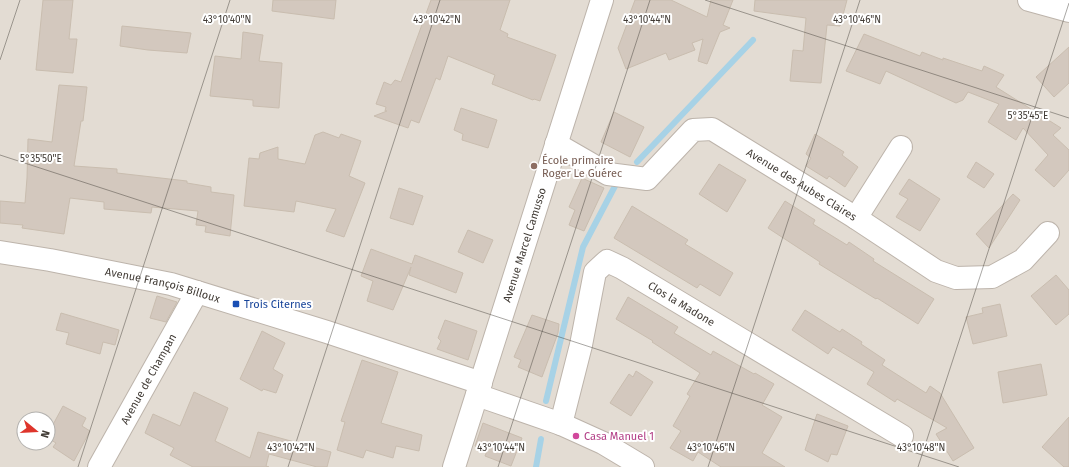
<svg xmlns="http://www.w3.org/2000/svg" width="1069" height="467" viewBox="0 0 1069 467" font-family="'Fira Sans',sans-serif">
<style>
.residential{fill:#e3dcd3;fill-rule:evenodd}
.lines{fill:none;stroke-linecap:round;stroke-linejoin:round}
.stream{stroke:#a7d2e6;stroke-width:6}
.building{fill:#d3c8be;stroke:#c9bdaf}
.minor-casing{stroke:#bdb4ab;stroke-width:24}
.tertiary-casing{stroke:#bdb4ab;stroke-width:24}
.minor{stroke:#fff;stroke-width:22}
.tertiary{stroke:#fff;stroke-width:22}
.ticks{fill:none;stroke:#413b35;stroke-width:1;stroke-opacity:0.45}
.education-dot{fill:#8d6e63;stroke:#fff;stroke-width:1.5}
.transit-dot{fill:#1a4fb4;stroke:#fff;stroke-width:1.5}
.hotel-dot{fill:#d1479c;stroke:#fff;stroke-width:1.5}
.labels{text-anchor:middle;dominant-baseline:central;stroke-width:4;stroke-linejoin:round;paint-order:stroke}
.education-label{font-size:11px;fill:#785e54;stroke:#fff;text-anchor:start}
.street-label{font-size:11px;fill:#413b35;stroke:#fff}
.transit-label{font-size:11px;fill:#164399;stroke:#fff;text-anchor:start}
.hotel-label{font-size:11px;fill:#b23c85;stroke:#fff;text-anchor:start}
.ticks-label{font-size:10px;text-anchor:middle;fill:#413b35;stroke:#fff;stroke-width:4;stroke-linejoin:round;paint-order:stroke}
</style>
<rect width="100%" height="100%" fill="#efebe4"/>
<path class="residential" d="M0,0H1069V467H0ZM24,419H48V443H24Z"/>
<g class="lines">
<path class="stream" d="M637,162L753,40
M546,401L583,247L615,186
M536,467L541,439"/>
</g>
<path class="building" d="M43,0H73L69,39H77L73,73L36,70Z
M273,0H336L334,19L272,11Z
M431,0H510L500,30L508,34L507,37L556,55L540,101L534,99L533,100L492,84L495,75L448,56L440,80L436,78L419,123L411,120L408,128L374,116L387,111H385L386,107L376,104L384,82L391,85L395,80L401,82Z
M635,0H671L707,17L711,0H733L723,25L730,28L720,32L707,64L698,61L703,39L692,43L695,50L669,60L666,53L626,69L618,48L627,24H626Z
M755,0H847L840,26L827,25L821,83L790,81L793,50L803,51L806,18L754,11Z
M122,26L191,33L187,53L148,50L120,46Z
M243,32L263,35L259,61L282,63L279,108L253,106V100L210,96L215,56L241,59Z
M864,34L920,56L922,52L943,60V58L982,71L984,66L1004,75L996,87L1061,128L1053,135L1069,150V170L1054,187L1035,170L1048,155L1023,128L1016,140L988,122L999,104L968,92L963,100L956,103L886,71L880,84L846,71Z
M1069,47V83L1054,97L1036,77Z
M59,85L87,87L83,121H81L74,166L117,169V173L187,181V183L211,187V192L234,195L230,236L205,232L206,226L196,225L198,211L152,207L151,213L104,209V202L70,198L64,234L22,228L23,225L0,223V201L25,203L27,178L28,139L52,142Z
M461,108L497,120L488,148L462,140L463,134L454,130Z
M614,112L644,127L630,157L601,142Z
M323,132L339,138L341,134L361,141L349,176L365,183L344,237L326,231L336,209L296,201L294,212L244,206L249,158L259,159L260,153L278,147V159L305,164L315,135Z
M815,134L844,152L842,155L858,167L845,187L829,176L827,179L806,166L811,158L806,154Z
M976,162L994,174L984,188L967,177Z
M719,164L746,180L727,212L699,194Z
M582,178L604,188L584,231L569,225L575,210L569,207Z
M909,179L940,199L920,231L896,217L908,199L899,194Z
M399,188L423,196L413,225L390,218Z
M1013,194L1020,200L989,248L976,234Z
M785,201L815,220L813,224L847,245L849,242L874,259L873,261L934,299L918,324L877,298L876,299L819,264L820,262L768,228Z
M632,206L688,240L685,244L733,273L720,296L700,284L697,288L614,238Z
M468,230L493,240L483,263L458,252Z
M371,249L412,264L415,255L463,273L456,293L409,275L411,267L393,310L367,301L373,281L361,276Z
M1056,275L1069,290V314L1056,325L1031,296Z
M157,296L177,302L166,322L150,318Z
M628,297L678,327L674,333L711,355L713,351L754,374L755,373L774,384L762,405L782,417L762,453L785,467H721L698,452L693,461L670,448L681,431L673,426L690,396L687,394L700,373L652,342L653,341L616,319Z
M1000,304L1007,336L973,344L966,317L983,313L982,308Z
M805,310L840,332L842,329L862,342L861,344L885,360L882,365L926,393L930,386L940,393L974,448L953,461L936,434L947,428L897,399L895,402L867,384L874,372L833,347L828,354L792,330Z
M61,313L119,330L115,345L103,342L100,354L66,344L69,333L56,330Z
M532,315L559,324L558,333L542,377L518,367L521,360L514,357Z
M445,320L477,331L468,360L437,349L441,341L438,338Z
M262,331L285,343L273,369L283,375L276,393L263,389L262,391L240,379Z
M362,360L398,372L381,423L422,435L419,451L396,446L393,458L366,450L363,458L337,450L345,422L341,421Z
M1041,364L1047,395L1003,403L998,372Z
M636,371L653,382L631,416L610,403L629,374L633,377Z
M194,392L228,408L215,441L250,458L258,432L331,452L327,467H317L269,454L266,466L269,467H193L170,455L174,448L145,433L153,414L180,426Z
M63,406L86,418L82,426L90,431L74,461L53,447L56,443L48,438V434Z
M817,414L848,426L837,455L831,454L828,462L805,450Z
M1069,417V467H1064L1042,447Z
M483,423L522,438L511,466L485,456L487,451L475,446Z"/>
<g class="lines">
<defs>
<g id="minor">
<path d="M1029,0L1069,11"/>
<path id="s1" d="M556,144L608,174L647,179L693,130L712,129L856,218L936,271L956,278L992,277L1023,260L1048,233"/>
<path d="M856,218L901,147"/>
<path id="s2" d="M561,424L581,345L595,272L607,261L622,268L902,436"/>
<path id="s3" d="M99,467L197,292"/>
</g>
<g id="tertiary">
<path id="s4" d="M0,252L50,260L171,284L327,332L481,383"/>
<path d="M477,395L561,424L603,443L643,467"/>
<path id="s5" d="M454,467L602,0"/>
</g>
</defs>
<use href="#minor" class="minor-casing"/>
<use href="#tertiary" class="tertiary-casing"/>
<use href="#minor" class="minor"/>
<use href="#tertiary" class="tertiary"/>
</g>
<path class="ticks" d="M705,0L1069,118M0,60L20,0M0,155L959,467M78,467L230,0M288,467L440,0M498,467L650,0M708,467L860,0M918,467L1069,3"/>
<circle class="education-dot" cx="534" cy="166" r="4"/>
<rect class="transit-dot" x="232" y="300" width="8" height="8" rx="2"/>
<circle class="hotel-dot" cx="576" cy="436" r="4"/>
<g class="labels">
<g class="education-label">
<text x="542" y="160">École primaire<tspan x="542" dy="13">Roger Le Guérec</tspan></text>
</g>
<g class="street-label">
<text stroke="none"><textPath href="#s1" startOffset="291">Avenue des Aubes Claires</textPath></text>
<text stroke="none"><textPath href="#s5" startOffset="233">Avenue Marcel Camusso</textPath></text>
<text stroke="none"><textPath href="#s4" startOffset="166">Avenue François Billoux</textPath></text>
<text stroke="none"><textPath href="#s2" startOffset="258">Clos la Madone</textPath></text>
<text stroke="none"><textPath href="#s3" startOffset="101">Avenue de Champan</textPath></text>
</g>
<g class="transit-label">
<text x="244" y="304">Trois Citernes</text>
</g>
<g class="hotel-label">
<text x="584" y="436">Casa Manuel 1</text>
</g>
</g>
<g class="ticks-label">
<text x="227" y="23">43°10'40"N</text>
<text x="437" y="23">43°10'42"N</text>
<text x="647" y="23">43°10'44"N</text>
<text x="857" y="23">43°10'46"N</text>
<text x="1028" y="119">5°35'45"E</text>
<text x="41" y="162">5°35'50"E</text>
<text x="291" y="451">43°10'42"N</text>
<text x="501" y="451">43°10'44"N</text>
<text x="711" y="451">43°10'46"N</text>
<text x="921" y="451">43°10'48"N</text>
</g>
<g transform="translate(36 431) rotate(108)"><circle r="19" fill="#ffffff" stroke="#b3b1ae"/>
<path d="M0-3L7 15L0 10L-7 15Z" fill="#de352c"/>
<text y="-6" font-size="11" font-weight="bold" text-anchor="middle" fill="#413b35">N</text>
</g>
</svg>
